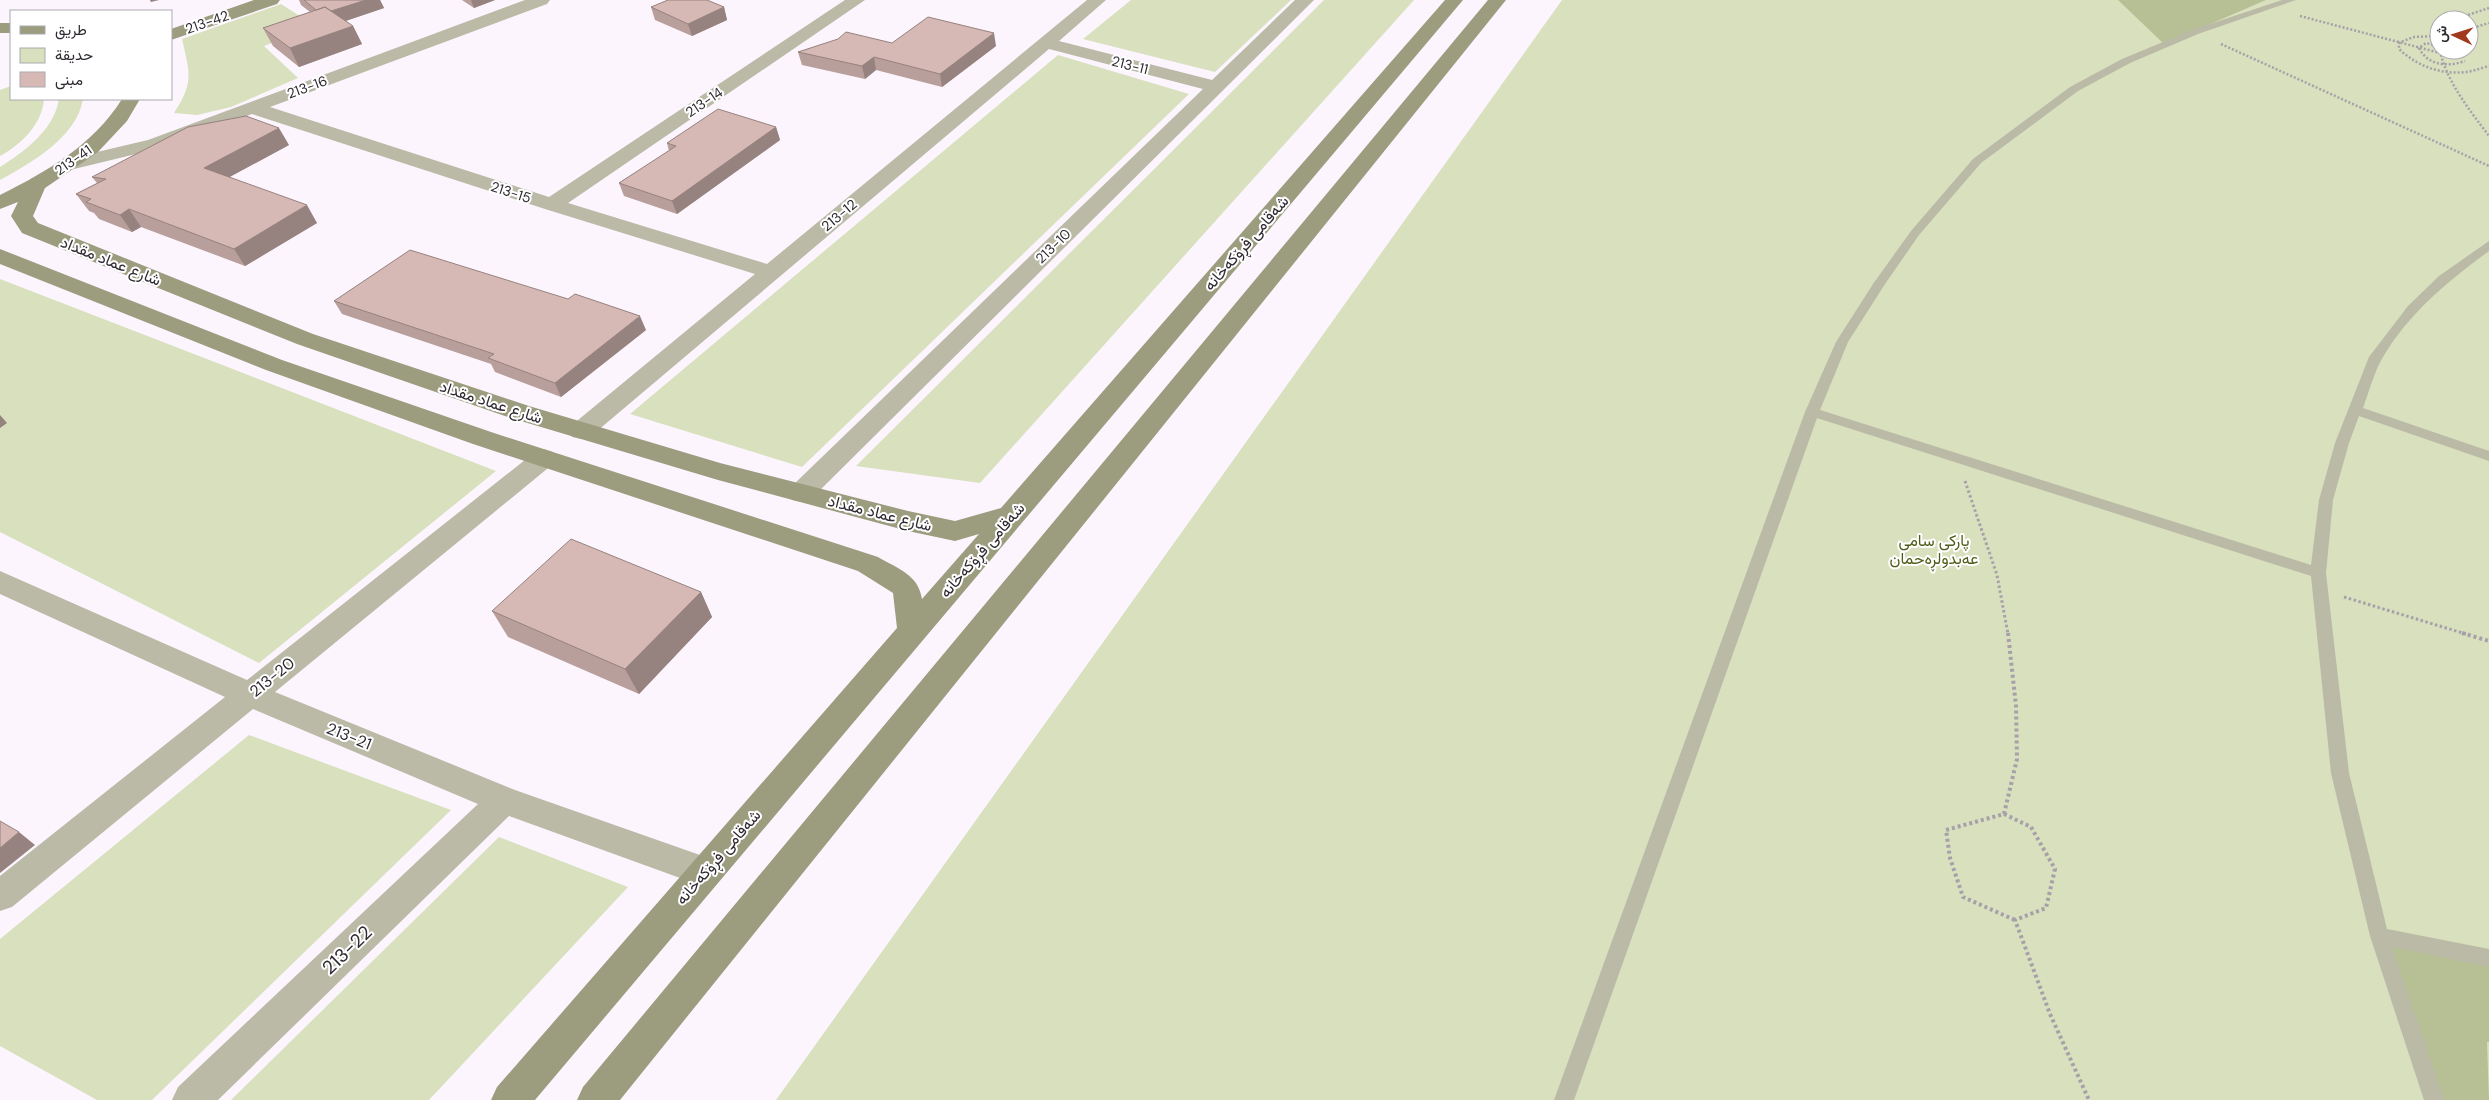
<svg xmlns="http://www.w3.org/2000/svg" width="2489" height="1100" viewBox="0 0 2489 1100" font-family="'DM Sans',Vazirmatn,sans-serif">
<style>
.green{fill:#d8e0be;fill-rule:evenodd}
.forest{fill:#b6c094}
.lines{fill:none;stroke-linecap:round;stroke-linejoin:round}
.path-far2{stroke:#a7a0a9;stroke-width:2.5;stroke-dasharray:2 2;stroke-linecap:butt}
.path-far1{stroke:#a7a0a9;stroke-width:3;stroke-dasharray:2.5 2.5;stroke-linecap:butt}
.path{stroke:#a7a0a9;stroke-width:4;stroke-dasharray:3 3;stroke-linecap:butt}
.lane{fill:#babaa6;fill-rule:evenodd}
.street{fill:#babaa6;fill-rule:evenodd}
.secondary{fill:#9c9c7f;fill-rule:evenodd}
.wall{fill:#b89f9b}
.shaded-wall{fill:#96827e}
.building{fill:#d6b9b4;stroke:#96827e}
.labels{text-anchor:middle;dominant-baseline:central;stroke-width:4;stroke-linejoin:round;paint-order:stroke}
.far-street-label{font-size:14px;fill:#2f2931;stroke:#fff}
.street-label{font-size:16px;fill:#2f2931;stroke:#fff}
.park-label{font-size:16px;fill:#515d19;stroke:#fff}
.near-street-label{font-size:19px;fill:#2f2931;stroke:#fff}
</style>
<rect width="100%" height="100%" fill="#fcf5fe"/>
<path class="green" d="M1131,0H1291L1215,72L1083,39Z
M1324,0H1414L980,483L856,466Z
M1562,0H2489V1100H776ZM2439,20H2469V50H2439Z
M281,4L317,27L264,46L298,78L231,107L197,115L174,113C194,82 190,74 182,39Z
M1058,55L1189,94L802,467L630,414Z
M11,86V99H44C42,124 22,144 0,156V90Z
M59,99H83C77,137 31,163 0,180V167C25,151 54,130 59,99Z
M0,279L496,471L259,663L0,532Z
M249,735L451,810L152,1100H97L0,1046V939Z
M499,837L628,887L429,1100H231Z"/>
<path class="forest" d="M2118,0H2266L2164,44Z
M2379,936L2489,958V1042H2487L2489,1100H2434Z"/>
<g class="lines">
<path class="path-far2" d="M2300,16L2440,53
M2453,20L2489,8
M2469,29L2489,23
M2439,31C2435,68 2468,108 2489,136
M2439,36L2413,37L2399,43V49C2417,66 2441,75 2466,72C2474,71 2481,68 2489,66
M2221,44L2489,166
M2437,46L2426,43L2419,48C2428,66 2448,67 2465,61"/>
<path class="path-far1" d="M1965,481L1997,575L2008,634
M2344,597L2466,634"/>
<path class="path" d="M2008,633L2016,706L2017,759L2004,814L1946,830L1950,858L1963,897L2015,920
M2462,633L2489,641
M2004,814L2031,827L2055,869L2046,908L2015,920L2050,1014L2089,1100"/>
<path class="lane" d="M2282,0H2296L2198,34L2130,63L2078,91L1981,163L1919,235L1885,284L1848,342L1820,410L2311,565L2319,500L2335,443L2369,357L2408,306L2439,276L2489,241V251C2448,281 2409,313 2383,357C2374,372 2369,392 2363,408L2489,451V461L2359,416L2349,443L2333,500L2326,573L2349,773L2387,929L2489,949V967L2392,947L2444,1100H2424L2370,936L2331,773L2311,576L1817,418L1574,1100H1554L1805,412L1836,342L1873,284L1911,231L1973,159L2070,87L2122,59L2192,30Z"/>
<path class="street" d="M525,0H550L547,4L270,107L549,197L845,0H865L568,203L767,264L1087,0H1106L1059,41L1212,80L1295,0H1314L810,500L801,502L792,500L788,493L792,486L1203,89L1049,49L590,437L581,439L572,437L568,431L572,425L755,274L545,209L252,114L161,148L70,170L63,168L60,164L63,160L148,140Z
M544,449L553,452L557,458L553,464L275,692L515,790L717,861L722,872L717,883L705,887L509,816L218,1100H172L178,1087L478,804L253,709L12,907L0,911V876L225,697L0,594V571L247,680L535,452Z"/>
<path class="secondary" d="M254,0H280L277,4L171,40V29Z
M1445,0H1463L535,1100H491L497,1087L897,628L893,593L858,571L473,444L266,370L0,264V249L282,360L491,432L878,557C898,569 918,574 922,599L979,534L955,541L908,531L718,480L511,418L297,344L22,233L11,216L18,202L0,209V195C48,171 93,145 122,99H140L127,121L98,152L45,188L33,216L38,223L313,334L529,406L720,463L908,511L955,521L1001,508Z
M1488,0H1506L620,1100H577L583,1087Z
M0,23H11V33H0Z"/>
</g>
<path class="wall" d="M299,0H380L384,8L345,21L353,26L362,44L299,67L273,46L263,28L310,12L301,5Z
M462,0H495L474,8Z
M651,7H724L727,20L692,36L655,20Z
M892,43L996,46L942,87L876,70L865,79L802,65L798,52Z
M776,127L780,140L677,214L624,196L619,183L669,151L667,143Z
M289,145L229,177L317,223L245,266L141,227L132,232L99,219L94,213L89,211L76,194L97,183L92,177Z
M334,301L646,330L561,397L495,372L491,364L342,314Z
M701,592L712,617L639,694L508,637L492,611Z"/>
<path class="shaded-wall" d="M150,0H159L151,2Z
M366,0H380L384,8L328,27L322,14Z
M471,0H495L474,8Z
M724,7L727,20L692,36L688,24Z
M353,26L362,44L299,67L290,48Z
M994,33L996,46L942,87L940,74Z
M874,57L876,70L865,79L862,66Z
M776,127L780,140L677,214L672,201Z
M279,128L289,145L215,185L204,168Z
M307,205L317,223L245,266L234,249Z
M129,209L141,227L132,232L120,215Z
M640,316L646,330L561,397L555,383Z
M0,415L7,423L0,428Z
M701,592L712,617L639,694L625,669Z
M19,832L35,845L0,873V848Z"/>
<path class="building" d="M304,0H366L331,11L325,7L316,10Z
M668,0H707L724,7L688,24L651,7Z
M325,7L353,26L290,48L263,28Z
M928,17L994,33L940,74L874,57L862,66L798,52L838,39L846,32L892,43Z
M718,109L776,127L672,201L619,183L676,146L667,143Z
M246,116L279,128L204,168L307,205L234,249L129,209L120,215L86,202L91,199L76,194L106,179L92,177L188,127Z
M410,250L568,299L575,294L640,316L555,383L488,358L494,354L334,301Z
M571,539L701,592L625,669L492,611Z
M0,821L19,832L0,848Z"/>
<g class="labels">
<g class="far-street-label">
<text transform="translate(207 22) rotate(-19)">213-42</text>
<text transform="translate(1130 65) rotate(14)">213-11</text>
<text transform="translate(307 87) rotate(-20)">213-16</text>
<text transform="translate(704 102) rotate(-34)">213-14</text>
<text transform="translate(73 160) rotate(-35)">213-41</text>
<text transform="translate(511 192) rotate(18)">213-15</text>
<text transform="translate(839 215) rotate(-40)">213-12</text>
<text transform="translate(1053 246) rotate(-44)">213-10</text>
</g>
<g class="street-label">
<text transform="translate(1246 243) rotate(-49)">شەقامی فڕۆکەخانە</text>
<text transform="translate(111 261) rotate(22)">شارع عماد مقداد</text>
<text transform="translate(491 402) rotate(18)">شارع عماد مقداد</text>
<text transform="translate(880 513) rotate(14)">شارع عماد مقداد</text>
<text transform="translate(982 550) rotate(-49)">شەقامی فڕۆکەخانە</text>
<text transform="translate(272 677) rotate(-39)">213-20</text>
<text transform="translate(349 736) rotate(22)">213-21</text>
<text transform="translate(718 857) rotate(-49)">شەقامی فڕۆکەخانە</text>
</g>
<g class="park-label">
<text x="1934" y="540">پارکی سامی<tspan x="1934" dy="18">عەبدولڕەحمان</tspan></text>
</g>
<g class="near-street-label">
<text transform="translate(347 950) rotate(-44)">213-22</text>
</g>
</g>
<rect x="10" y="10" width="162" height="90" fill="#ffffff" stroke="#aca9ad"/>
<rect x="20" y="26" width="25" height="8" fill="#9c9c7f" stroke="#aca9ad"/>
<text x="55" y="35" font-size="15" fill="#2f2931">طريق</text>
<rect x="20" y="48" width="25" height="15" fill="#d8e0be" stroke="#aca9ad"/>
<text x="55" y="60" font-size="15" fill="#2f2931">حديقة</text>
<rect x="20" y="72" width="25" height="15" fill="#d6b9b4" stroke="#aca9ad"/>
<text x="55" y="85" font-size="15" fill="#2f2931">مبنى</text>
<g transform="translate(2454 35) rotate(274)"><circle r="24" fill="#ffffff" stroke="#aca9ad"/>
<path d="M0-4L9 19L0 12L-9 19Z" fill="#a1391f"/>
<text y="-8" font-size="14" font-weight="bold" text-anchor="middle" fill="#2f2931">ش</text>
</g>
</svg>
